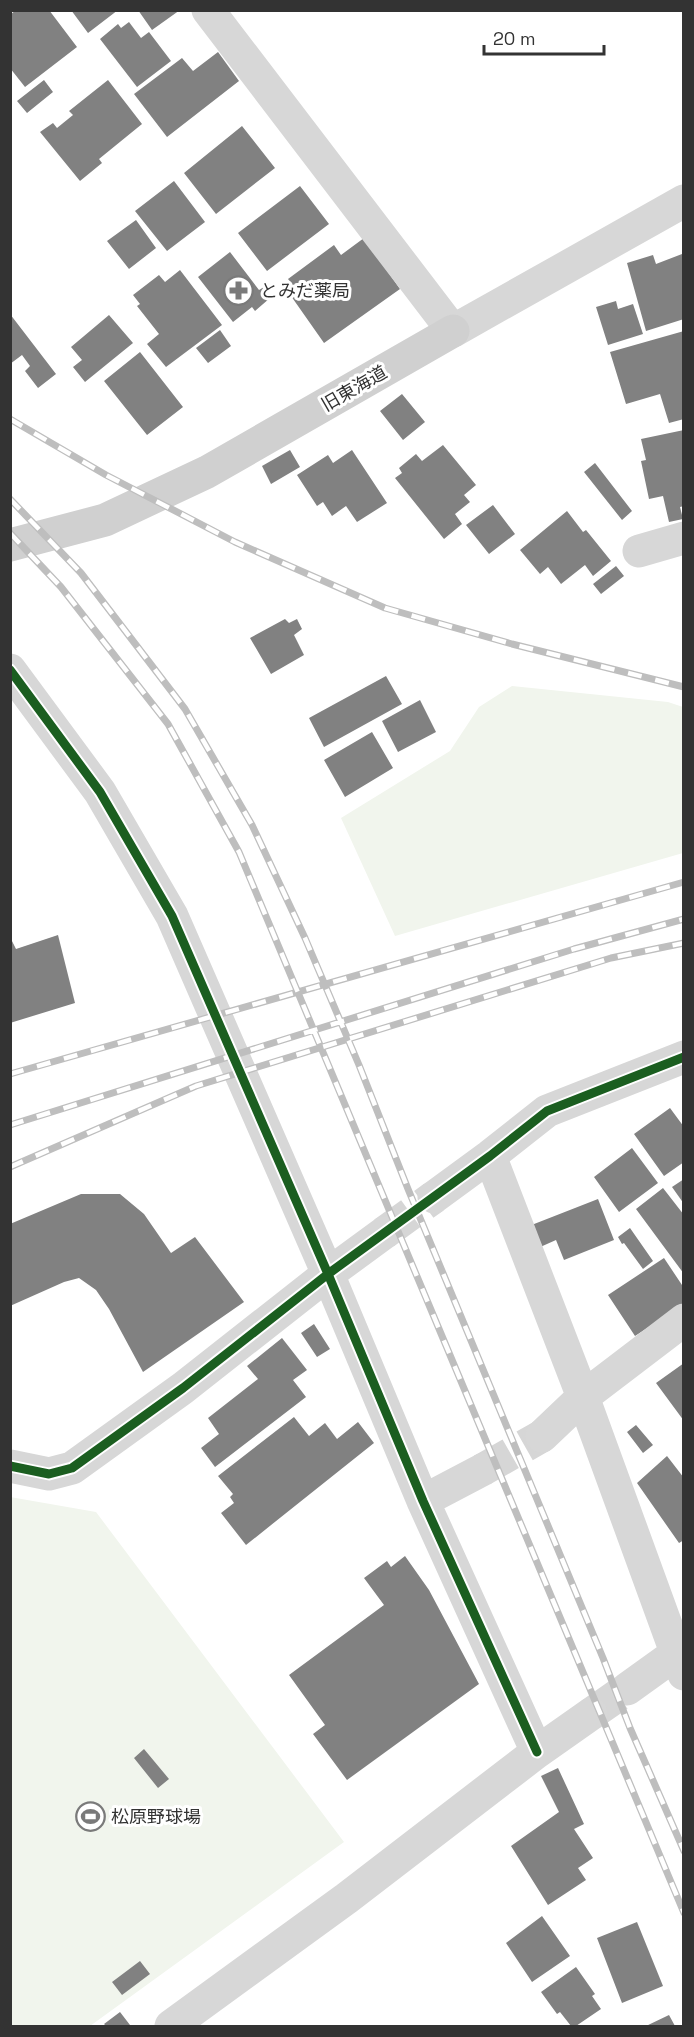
<svg xmlns="http://www.w3.org/2000/svg" width="694" height="2037" viewBox="0 0 694 2037" font-family="'Space Grotesk','Noto Sans JP',sans-serif">
<style>
.green{fill:#f1f5ed}
.building{fill:#818181}
.lines{fill:none;stroke-linecap:round;stroke-linejoin:round}
.street-tunnel{stroke:#d6d6d6;stroke-width:33;stroke-dasharray:33 16;stroke-linecap:butt}
.street{stroke:#d7d7d7;stroke-width:33}
.secondary{stroke:#d0d0d0;stroke-width:33}
.rail-casing{stroke:#bebebe;stroke-width:7}
.rail{stroke:#fff;stroke-width:4.5;stroke-dasharray:14;stroke-linecap:butt}
.cycleway-casing{stroke:#fff;stroke-width:13}
.cycleway{stroke:#1b5e20;stroke-width:9}
.labels{text-anchor:middle;dominant-baseline:central;stroke-width:6;stroke-linejoin:round;paint-order:stroke}
.poi-label{font-size:18px;fill:#333;stroke:#fff;text-anchor:start}
.street-label{font-size:18px;fill:#333;stroke:#fff}
</style>
<rect width="100%" height="100%" fill="#fff"/>
<path class="green" d="M512,686L668,702L683,707V853L395,936L341,818L450,751L479,707Z
M10,1497L96,1512L344,1842L90,2026H11Z"/>
<path class="building" d="M16,10H49L77,47L25,87L10,68V15Z
M71,10H118L88,33Z
M138,10H180L152,30Z
M129,22L141,38L149,32L171,61L137,87L100,39L118,24L121,28Z
M218,52L239,81L167,137L134,94L182,58L193,71Z
M44,80L53,92L27,113L17,101Z
M108,80L142,124L99,159L102,163L80,181L40,132L53,123L57,128L73,115L69,111Z
M242,126L275,168L216,214L184,173Z
M174,181L205,222L167,251L135,211Z
M300,186L329,224L267,271L238,233Z
M136,220L156,248L129,269L107,241Z
M364,238L400,289L324,343L291,296L297,291L288,279L334,245L341,255Z
M230,252L259,290L264,287L270,298L255,311L252,307L233,322L198,277Z
M682,254L684,319L646,331L627,263L653,255L656,264Z
M180,270L222,325L166,367L147,344L159,334L137,306L140,304L133,295L159,275L165,282Z
M616,301L618,309L633,304L643,334L608,345L596,307Z
M10,314L56,374L38,388L25,371L30,366L22,355L10,364Z
M109,315L133,343L85,382L73,367L82,360L71,347Z
M220,330L231,346L208,363L196,348Z
M684,331V419L669,423L660,394L626,404L610,352Z
M140,352L183,407L147,435L104,381Z
M402,394L425,422L403,440L380,411Z
M684,430V506L680,507L683,519L669,522L663,496L649,499L641,461L646,460L641,439Z
M443,445L476,485L464,495L470,502L455,514L462,524L444,539L395,478L402,473L399,468L416,454L422,461Z
M290,450L300,467L271,484L262,466Z
M352,450L387,503L357,522L346,506L332,516L323,502L317,506L297,475L328,455L333,463Z
M595,463L632,511L622,520L584,472Z
M493,505L515,534L489,554L466,525Z
M567,511L583,532L586,530L611,561L593,576L585,565L561,584L548,567L540,574L520,550Z
M616,566L624,576L601,594L593,584Z
M285,619L289,623L297,619L302,629L294,635L304,655L271,674L250,638Z
M386,676L402,704L324,747L309,718Z
M420,700L436,732L398,752L382,721Z
M372,732L393,768L345,797L324,760Z
M58,935L75,1003L10,1023V937L16,949Z
M670,1108L684,1127V1162L664,1176L634,1134Z
M632,1148L658,1183L619,1212L594,1177Z
M684,1179V1204L672,1187Z
M663,1188L684,1215V1274L636,1209Z
M81,1194H120L144,1214L171,1253L195,1237L244,1302L143,1372L109,1309L96,1290L79,1278L64,1282L10,1306V1224Z
M598,1199L614,1240L564,1260L556,1240L538,1248L529,1226Z
M630,1228L653,1261L643,1269L624,1243L622,1244L618,1237Z
M664,1258L684,1288V1304L635,1336L608,1295Z
M314,1324L330,1349L317,1357L301,1333Z
M282,1338L307,1370L293,1380L306,1397L215,1467L201,1448L219,1434L208,1418L258,1379L247,1366Z
M684,1363V1421L656,1383Z
M294,1417L309,1436L325,1423L337,1439L358,1422L374,1443L246,1545L221,1513L234,1503L230,1497L233,1494L218,1476Z
M636,1425L653,1445L643,1453L627,1432Z
M667,1456L684,1478V1540L679,1543L637,1483Z
M405,1556L429,1590L479,1684L347,1780L313,1734L325,1725L289,1675L384,1605L364,1578L387,1561L391,1567Z
M144,1749L169,1779L158,1788L134,1758Z
M558,1768L584,1824L574,1829L593,1858L578,1868L586,1880L548,1905L511,1846L559,1812L541,1776Z
M542,1916L570,1956L532,1982L506,1943Z
M637,1922L663,1986L622,2003L597,1938Z
M140,1961L150,1974L122,1995L112,1982Z
M576,1967L595,1994L592,1996L601,2009L576,2026H571L560,2012L557,2014L541,1992Z
M120,2012L130,2025L128,2026H106L104,2024Z
M669,2015L675,2026H646Z"/>
<g class="lines">
<path class="street-tunnel" d="M384,1233L434,1197
M482,1470L542,1436
M591,1714L627,1689"/>
<path class="street" d="M208,10L453,331L684,201
M639,551L684,538
M10,670L100,792L172,916L328,1274L423,1501L537,1752
M490,1156L583,1397L684,1674
M434,1197L490,1156L547,1111L684,1057
M542,1436L583,1397L684,1320
M10,1466L49,1474L72,1468L183,1388L328,1274L384,1233
M423,1501L482,1470
M627,1689L684,1648
M171,2026L347,1898L537,1752L591,1714"/>
<path class="secondary" d="M10,545L105,520L207,472L453,331"/>
<defs>
<path id="rail" d="M10,419L106,475L235,542L385,608L512,644L684,687
M10,499L81,573L185,709L252,825L305,938L359,1065L408,1189L603,1658L630,1728L684,1851
M10,533L61,587L168,724L239,852L684,1913
M10,1074L684,882
M10,1125L574,949L684,919
M10,1167L196,1086L611,958L684,943"/>
</defs>
<use href="#rail" class="rail-casing"/>
<use href="#rail" class="rail"/>
<defs>
<path id="cycleway" d="M10,670L100,792L172,916L328,1274L423,1501L537,1752
M10,1466L49,1474L72,1468L183,1388L328,1274L490,1156L547,1111L684,1057"/>
</defs>
<use href="#cycleway" class="cycleway-casing"/>
<use href="#cycleway" class="cycleway"/>
</g>
<defs>
<symbol id="pharmacy-ring" viewBox="-11 -11 22 22"><circle r="9.5" fill="#fff" stroke="#7a7a7a" stroke-width="1.5"/><path d="M-2-6h4v4h4v4h-4v4h-4v-4h-4v-4h4Z" fill="#7a7a7a"/></symbol>
<symbol id="stadium-ring" viewBox="-11 -11 22 22"><circle r="9.5" fill="#fff" stroke="#7a7a7a" stroke-width="1.5"/><path d="M0-5a6.5 5 0 1 0 0 10a6.5 5 0 1 0 0-10ZM-3.5-1.8h7v3.6h-7Z" fill="#7a7a7a"/></symbol>
</defs>
<g fill-rule="evenodd">
<use href="#pharmacy-ring" x="222" y="274" width="33" height="33"/>
<use href="#stadium-ring" x="74" y="1800" width="33" height="33"/>
</g>
<g class="labels">
<g class="poi-label">
<text x="260" y="290">とみだ薬局</text>
<text x="111" y="1816">松原野球場</text>
</g>
<g class="street-label">
<text transform="translate(354 388) rotate(-30)">旧東海道</text>
</g>
</g>
<rect width="694" height="2037" fill="none" stroke="#333333" stroke-width="24"/>
<path d="M484 45v9h120v-9" fill="none" stroke="#333333" stroke-width="3"/>
<text x="493" y="45" font-size="18" fill="#333333" stroke="#ffffff" stroke-width="4.5" paint-order="stroke">20 m</text>
</svg>
